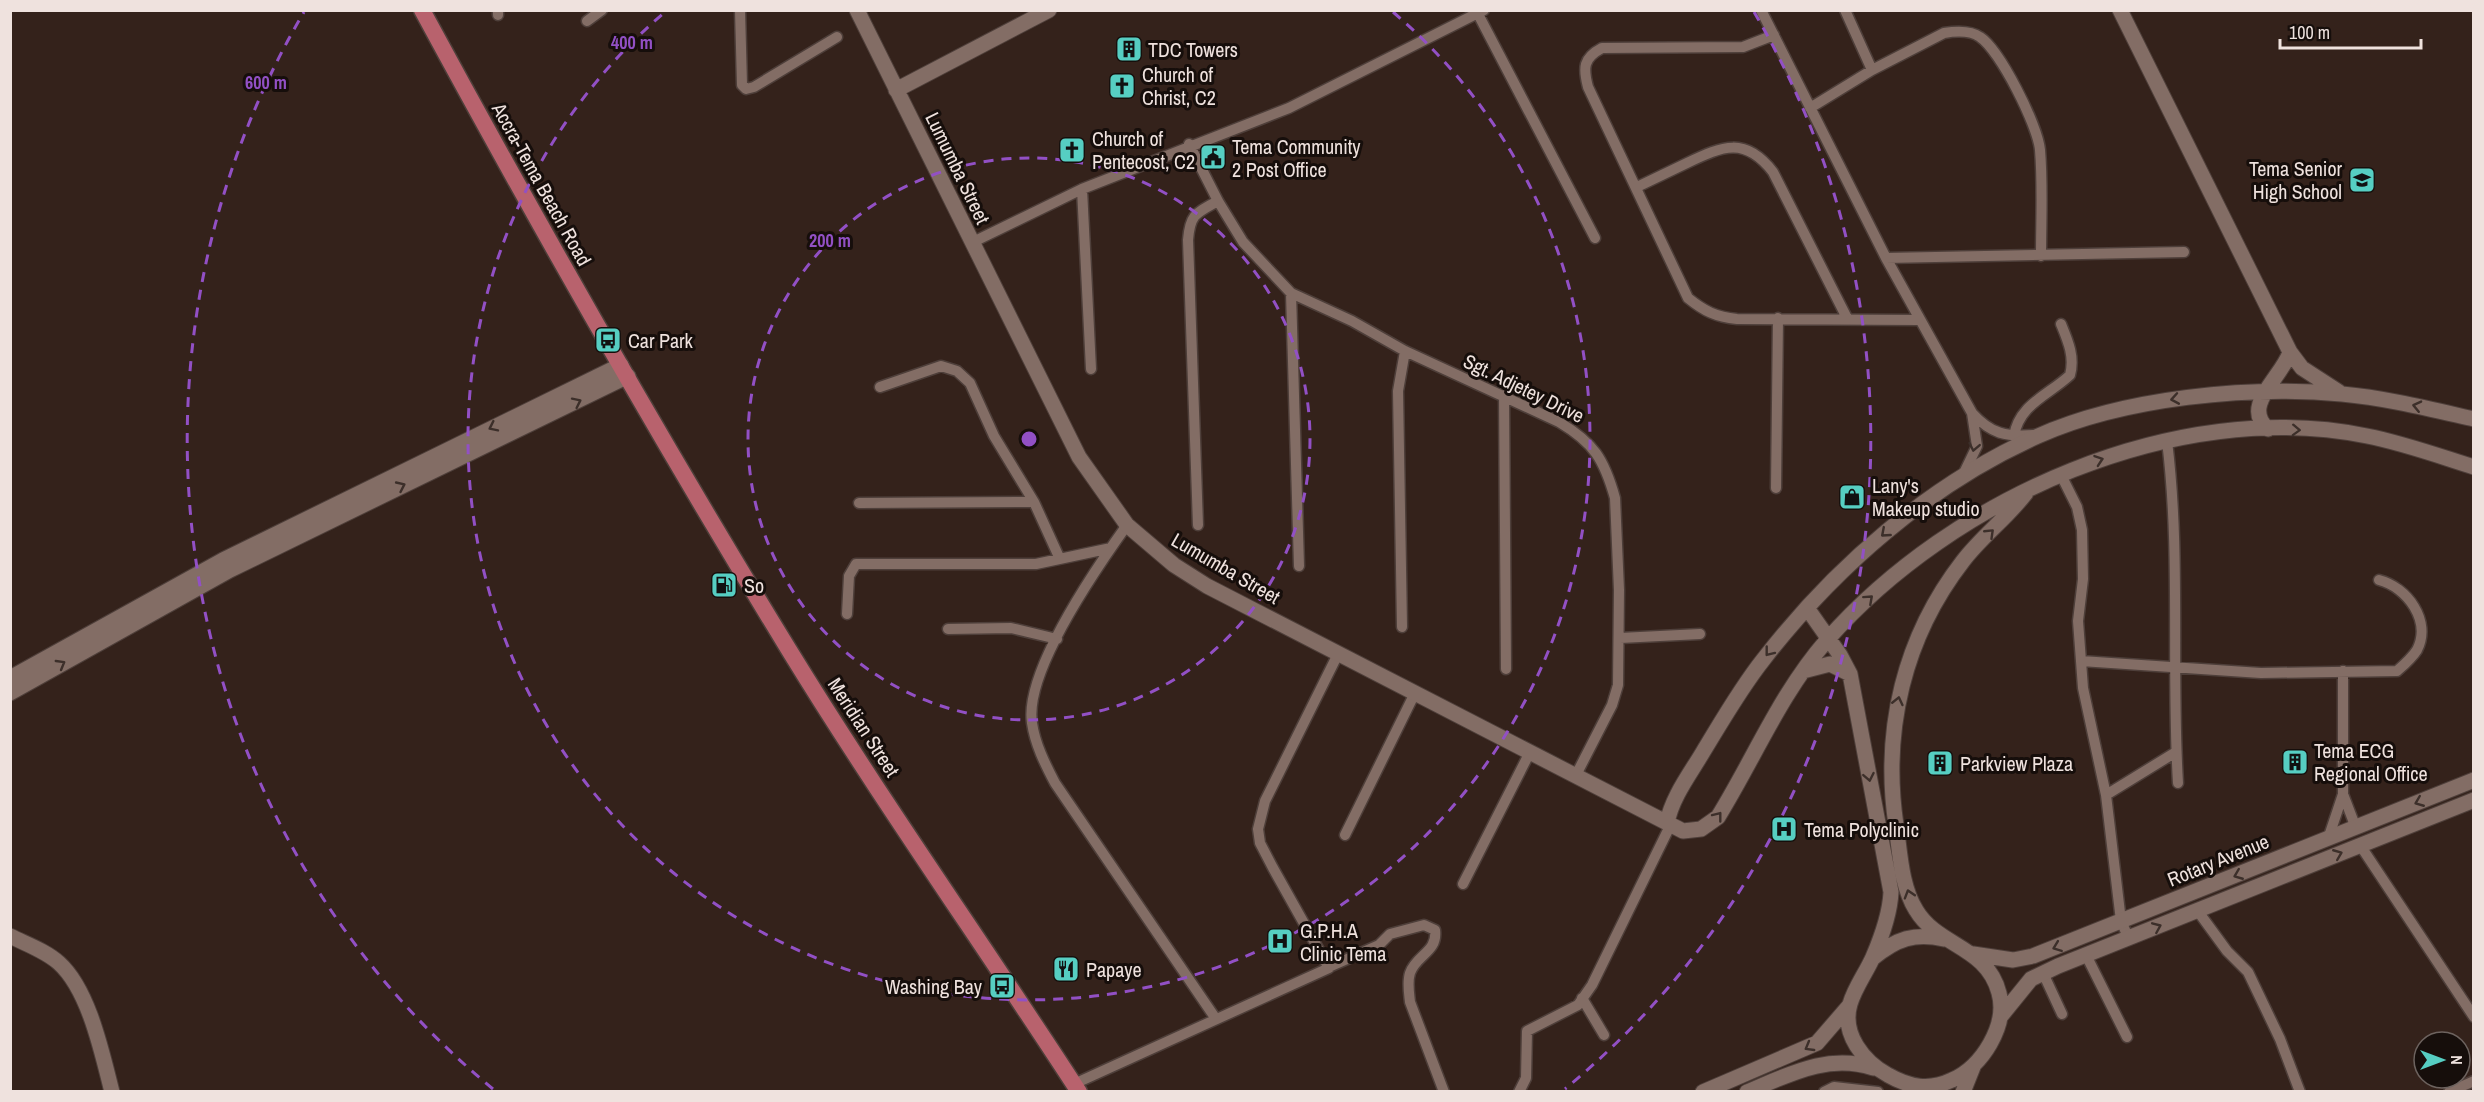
<svg xmlns="http://www.w3.org/2000/svg" width="2484" height="1102" viewBox="0 0 2484 1102" font-family="'Archivo Narrow',sans-serif">
<style>
.lines{fill:none;stroke-linecap:round;stroke-linejoin:round}
.street-casing{stroke:#4e3f3a;stroke-width:13}
.secondary-casing{stroke:#4e3f3a;stroke-width:17}
.primary-casing{stroke:#4e3f3a;stroke-width:19}
.street{stroke:#836d65;stroke-width:10}
.secondary{stroke:#836d65;stroke-width:15}
.primary{stroke:#b8626d;stroke-width:16}
.oneway{stroke:#3c2f2a}
.ring{fill:none;stroke:#9250c5;stroke-width:3;stroke-dasharray:10 8}
.labels{text-anchor:middle;dominant-baseline:central;stroke-width:6;stroke-linejoin:round;paint-order:stroke}
.poi-label{font-size:20px;fill:#efe2de;stroke:#160e0b;text-anchor:start}
.street-label{font-size:20px;fill:#efe2de;stroke:#160e0b}
.centre{fill:#9250c5;stroke:#160e0b;stroke-width:3}
.ring-label{font-size:18px;text-anchor:middle;font-weight:bold;fill:#9250c5;stroke:#160e0b;stroke-width:6;stroke-linejoin:round;paint-order:stroke}
</style>
<rect width="100%" height="100%" fill="#34221b"/>
<g class="lines">
<defs>
<path id="street" d="M740,10L742,85L746,89L754,87L837,37
M1761,10L1886,258L1972,413C1991,434 2006,437 2034,435
M1845,10L1872,70
M1478,14L1595,238
M498,15V10
M587,21L602,10
M1774,35L1743,47L1602,48C1583,58 1583,68 1588,87L1688,298C1704,311 1716,317 1737,319L1920,320
M1810,108L1872,70L1944,33C1956,31 1970,30 1980,37C2000,50 2038,126 2040,150C2043,185 2041,221 2041,256
M1189,144L1218,201L1243,242L1291,293L1352,321L1405,351L1559,422C1594,443 1604,459 1615,498L1619,590L1618,685L1612,705L1576,775
M1637,187C1654,179 1670,171 1687,163C1723,146 1745,136 1773,172L1847,318
M1082,189L1091,369
M971,243L1082,189L1289,108L1484,10
M1886,258L2184,252
M1291,293L1299,566
M880,387L941,366L957,371L970,383L994,436L1034,502L1059,557
M1504,395L1506,669
M2014,436C2019,404 2049,395 2070,375C2075,357 2068,341 2061,324
M2167,441C2181,554 2171,669 2178,783
M1963,475L1977,446L1972,413
M2061,475L2077,507L2082,530L2083,579L2078,621L2083,688L2106,795L2121,921L2129,939
M1776,488L1778,318
M859,503L1034,502
M1127,525C1097,567 1024,672 1032,723C1035,744 1045,764 1055,783L1216,1019
M1198,525L1188,240C1190,214 1196,213 1218,201
M847,614L849,576L856,564H1036L1111,548
M1402,627L1398,391L1405,351
M948,629L1011,628L1057,639
M1620,638L1700,634
M2081,661L2261,673L2397,671C2405,664 2412,658 2417,650C2432,621 2407,587 2379,580
M2343,794L2356,828
M2106,795L2176,752
M1345,835L1415,693
M2328,839L2343,794V671
M2360,845L2474,1017
M1463,884L1530,752
M2197,910L2227,951L2248,972L2280,1039L2300,1092
M2086,955L2127,1037
M1329,967L1379,945L1390,934L1424,925L1435,930C1438,952 1416,955 1410,973C1407,982 1409,993 1410,1002L1444,1092
M2043,973L2062,1014
M1582,998L1604,1035
M1074,1084L1329,968L1273,868L1260,843L1258,829L1265,801L1338,654
M1519,1092L1526,1078L1527,1031L1578,1005L1592,985L1670,826
M1824,1092L1834,1087L1878,1092
M2449,1092L2474,1081"/>
<path id="secondary" d="M857,10L1079,457L1127,525L1174,565L1207,586L1683,831L1701,829L1718,817C1755,757 1780,694 1827,640C1952,498 2176,397 2367,436C2403,443 2439,456 2474,467
M2120,10L2290,352L2302,368L2339,392
M896,90L1049,10
M2268,429C2240,406 2283,376 2290,352
M1807,608L1840,655L1850,674L1891,892C1890,914 1882,936 1873,957C1866,973 1855,987 1850,1004C1841,1034 1864,1062 1888,1075C1909,1087 1929,1091 1952,1080C1982,1067 2008,1025 1999,993C1987,946 1938,947 1916,910C1901,886 1900,852 1896,825C1882,730 1904,637 1963,561C1982,536 2007,518 2026,493
M1803,671L1830,664L1850,674
M10,678L223,560L621,365
M10,693L230,570L628,376
M1667,823C1672,797 1690,774 1703,752C1722,721 1740,689 1763,660C1835,567 1930,484 2038,436C2123,398 2250,385 2342,394C2386,398 2430,409 2474,419
M10,936C26,944 46,951 59,963C89,990 102,1053 112,1092
M1973,954L2013,960L2033,956L2474,780
M1873,958C1896,939 1915,932 1944,939
M2001,1016L2031,979L2058,966L2474,800
M1703,1092L1817,1043L1849,1006
M1747,1092C1788,1075 1828,1053 1873,1068
M1963,1092L1973,1067"/>
<path id="primary" d="M422,10C539,226 661,441 789,650C881,800 983,944 1079,1092"/>
</defs>
<use href="#street" class="street-casing"/>
<use href="#secondary" class="secondary-casing"/>
<use href="#primary" class="primary-casing"/>
<use href="#street" class="street"/>
<use href="#secondary" class="secondary"/>
<use href="#primary" class="primary"/>
</g>
<defs><path id="oneway-chevron" d="M-2-3.5L2.5 0L-2 3.5" fill="none" stroke-width="1.6" stroke-linecap="round" stroke-linejoin="round" transform="scale(1.5)"/></defs>
<g class="oneway">
<use href="#oneway-chevron" transform="translate(2175 399) rotate(170)"/>
<use href="#oneway-chevron" transform="translate(577 402) rotate(-26)"/>
<use href="#oneway-chevron" transform="translate(2417 406) rotate(-167)"/>
<use href="#oneway-chevron" transform="translate(493 427) rotate(154)"/>
<use href="#oneway-chevron" transform="translate(2296 430) rotate(2)"/>
<use href="#oneway-chevron" transform="translate(1974 447) rotate(101)"/>
<use href="#oneway-chevron" transform="translate(2099 460) rotate(-19)"/>
<use href="#oneway-chevron" transform="translate(401 486) rotate(-25)"/>
<use href="#oneway-chevron" transform="translate(1885 533) rotate(139)"/>
<use href="#oneway-chevron" transform="translate(1990 533) rotate(-44)"/>
<use href="#oneway-chevron" transform="translate(1869 599) rotate(-42)"/>
<use href="#oneway-chevron" transform="translate(1769 652) rotate(128)"/>
<use href="#oneway-chevron" transform="translate(61 664) rotate(-30)"/>
<use href="#oneway-chevron" transform="translate(1898 701) rotate(-77)"/>
<use href="#oneway-chevron" transform="translate(1869 777) rotate(79)"/>
<use href="#oneway-chevron" transform="translate(2419 802) rotate(158)"/>
<use href="#oneway-chevron" transform="translate(1718 816) rotate(-52)"/>
<use href="#oneway-chevron" transform="translate(2338 854) rotate(-22)"/>
<use href="#oneway-chevron" transform="translate(2238 875) rotate(158)"/>
<use href="#oneway-chevron" transform="translate(1909 894) rotate(-107)"/>
<use href="#oneway-chevron" transform="translate(2157 927) rotate(-23)"/>
<use href="#oneway-chevron" transform="translate(2057 947) rotate(159)"/>
<use href="#oneway-chevron" transform="translate(1809 1047) rotate(150)"/>
</g>
<g class="ring">
<circle cx="1029" cy="439" r="281"/>
<path d="M1393 12A561 561 0 1 1 665 12"/>
<path d="M493 1089A842 842 0 0 1 304 12M1754 12A842 842 0 0 1 1565 1089"/>
</g>
<defs>
<symbol id="building-square" viewBox="-11 -11 22 22"><rect x="-9" y="-9" width="18" height="18" rx="4" fill="#56cec2" stroke="#160e0b"/><path d="M-4-6H4V6H1V3H-1V6H-4ZM-2.5-4.3h1.7v1.8h-1.7ZM.8-4.3h1.7v1.8H.8ZM-2.5-1h1.7V.8h-1.7ZM.8-1h1.7V.8H.8Z" fill="#111"/></symbol>
<symbol id="church-square" viewBox="-11 -11 22 22"><rect x="-9" y="-9" width="18" height="18" rx="4" fill="#56cec2" stroke="#160e0b"/><path d="M-1.2-6h2.4v3.5h3.3v2.4h-3.3V6h-2.4V-.1h-3.3v-2.4h3.3Z" fill="#111"/></symbol>
<symbol id="civic-square" viewBox="-11 -11 22 22"><rect x="-9" y="-9" width="18" height="18" rx="4" fill="#56cec2" stroke="#160e0b"/><path d="M-.6-6.5H3V-4.5H.6V-3L4-1V1h2V6H-6V1h2V-1L-.6-3ZM-1.2 2.5V6h2.4V2.5Z" fill="#111"/></symbol>
<symbol id="school-square" viewBox="-11 -11 22 22"><rect x="-9" y="-9" width="18" height="18" rx="4" fill="#56cec2" stroke="#160e0b"/><path d="M0-5L7-2L0 1L-7-2ZM-4 1L0 2.5L4 1V4Q0 6-4 4Z" fill="#111"/></symbol>
<symbol id="bus-square" viewBox="-11 -11 22 22"><rect x="-9" y="-9" width="18" height="18" rx="4" fill="#56cec2" stroke="#160e0b"/><path d="M-5-6H5V4H4V6H2V4H-2V6H-4V4H-5ZM-3.5-4V0h7V-4ZM-3.5 1.2v1.5H-2V1.2ZM2 1.2v1.5H3.5V1.2Z" fill="#111"/></symbol>
<symbol id="shop-square" viewBox="-11 -11 22 22"><rect x="-9" y="-9" width="18" height="18" rx="4" fill="#56cec2" stroke="#160e0b"/><path d="M-5-2.5h2.3a2.7 3.5 0 0 1 5.4 0H5L5.5 6h-11ZM-1.5-2.5h3a1.5 2.3 0 0 0-3 0Z" fill="#111"/></symbol>
<symbol id="fuel-square" viewBox="-11 -11 22 22"><rect x="-9" y="-9" width="18" height="18" rx="4" fill="#56cec2" stroke="#160e0b"/><path d="M-5.5-6h7V0h2V4h1.3V-2.5L3-4.5l.8-.8L6-3V5H2.5V1h-1V6h-7ZM-4.2-4.7v3.2H.2V-4.7Z" fill="#111"/></symbol>
<symbol id="hospital-square" viewBox="-11 -11 22 22"><rect x="-9" y="-9" width="18" height="18" rx="4" fill="#56cec2" stroke="#160e0b"/><path d="M-5-5h3v3.5h4V-5h3V5h-3V1.5h-4V5h-3Z" fill="#111"/></symbol>
<symbol id="restaurant-square" viewBox="-11 -11 22 22"><rect x="-9" y="-9" width="18" height="18" rx="4" fill="#56cec2" stroke="#160e0b"/><path d="M-5-6h1v4h1v-4h1v4h1v-4h1v5L-1.5 .5V6h-2V.5L-5-1ZM5-6V6H3V1.5H1.5Q1.5-4 5-6Z" fill="#111"/></symbol>
</defs>
<g fill-rule="evenodd">
<use href="#building-square" x="1114" y="34" width="30" height="30"/>
<use href="#church-square" x="1107" y="71" width="30" height="30"/>
<use href="#church-square" x="1057" y="135" width="30" height="30"/>
<use href="#civic-square" x="1198" y="142" width="30" height="30"/>
<use href="#school-square" x="2347" y="165" width="30" height="30"/>
<use href="#bus-square" x="593" y="325" width="30" height="30"/>
<use href="#shop-square" x="1837" y="482" width="30" height="30"/>
<use href="#fuel-square" x="709" y="570" width="30" height="30"/>
<use href="#building-square" x="2280" y="747" width="30" height="30"/>
<use href="#building-square" x="1925" y="748" width="30" height="30"/>
<use href="#hospital-square" x="1769" y="814" width="30" height="30"/>
<use href="#hospital-square" x="1265" y="926" width="30" height="30"/>
<use href="#restaurant-square" x="1051" y="954" width="30" height="30"/>
<use href="#bus-square" x="987" y="971" width="30" height="30"/>
</g>
<g class="labels">
<g class="poi-label">
<text x="1148" y="49">TDC Towers</text>
<text x="1142" y="74">Church of<tspan x="1142" dy="23">Christ, C2</tspan></text>
<text x="1092" y="138">Church of<tspan x="1092" dy="23">Pentecost, C2</tspan></text>
<text x="1232" y="146">Tema Community<tspan x="1232" dy="23">2 Post Office</tspan></text>
<text x="2342" y="168" text-anchor="end">Tema Senior<tspan x="2342" dy="23">High School</tspan></text>
<text x="628" y="340">Car Park</text>
<text x="1872" y="485">Lany's<tspan x="1872" dy="23">Makeup studio</tspan></text>
<text x="744" y="585">So</text>
<text x="2314" y="750">Tema ECG<tspan x="2314" dy="23">Regional Office</tspan></text>
<text x="1960" y="763">Parkview Plaza</text>
<text x="1804" y="829">Tema Polyclinic</text>
<text x="1300" y="930">G.P.H.A<tspan x="1300" dy="23">Clinic Tema</tspan></text>
<text x="1086" y="969">Papaye</text>
<text x="982" y="986" text-anchor="end">Washing Bay</text>
</g>
<g class="street-label">
<text transform="translate(958 168) rotate(64)">Lumumba Street</text>
<text transform="translate(542 184) rotate(61)">Accra-Tema Beach Road</text>
<text transform="translate(1524 388) rotate(26)">Sgt. Adjetey Drive</text>
<text transform="translate(1226 568) rotate(30)">Lumumba Street</text>
<text transform="translate(864 727) rotate(57)">Meridian Street</text>
<text transform="translate(2218 860) rotate(-22)">Rotary Avenue</text>
</g>
</g>
<circle cx="1029" cy="439" r="9" class="centre"/>
<g class="ring-label">
<text x="632" y="49">400 m</text>
<text x="266" y="89">600 m</text>
<text x="830" y="247">200 m</text>
</g>
<rect width="2484" height="1102" fill="none" stroke="#efe2de" stroke-width="24"/>
<g transform="translate(2442 1060) rotate(90)"><circle r="28" fill="#160e0b" stroke="#6d635f" stroke-width="1.5"/>
<path d="M0-4.5L10 22L0 15L-10 22Z" fill="#56cec2"/>
<text y="-9" font-size="16" font-weight="bold" text-anchor="middle" fill="#efe2de">N</text>
</g>
<path d="M2280 39v9h141v-9" fill="none" stroke="#efe2de" stroke-width="3"/>
<text x="2289" y="39" font-size="18" fill="#efe2de" stroke="#160e0b" stroke-width="4.5" paint-order="stroke">100 m</text>
</svg>
